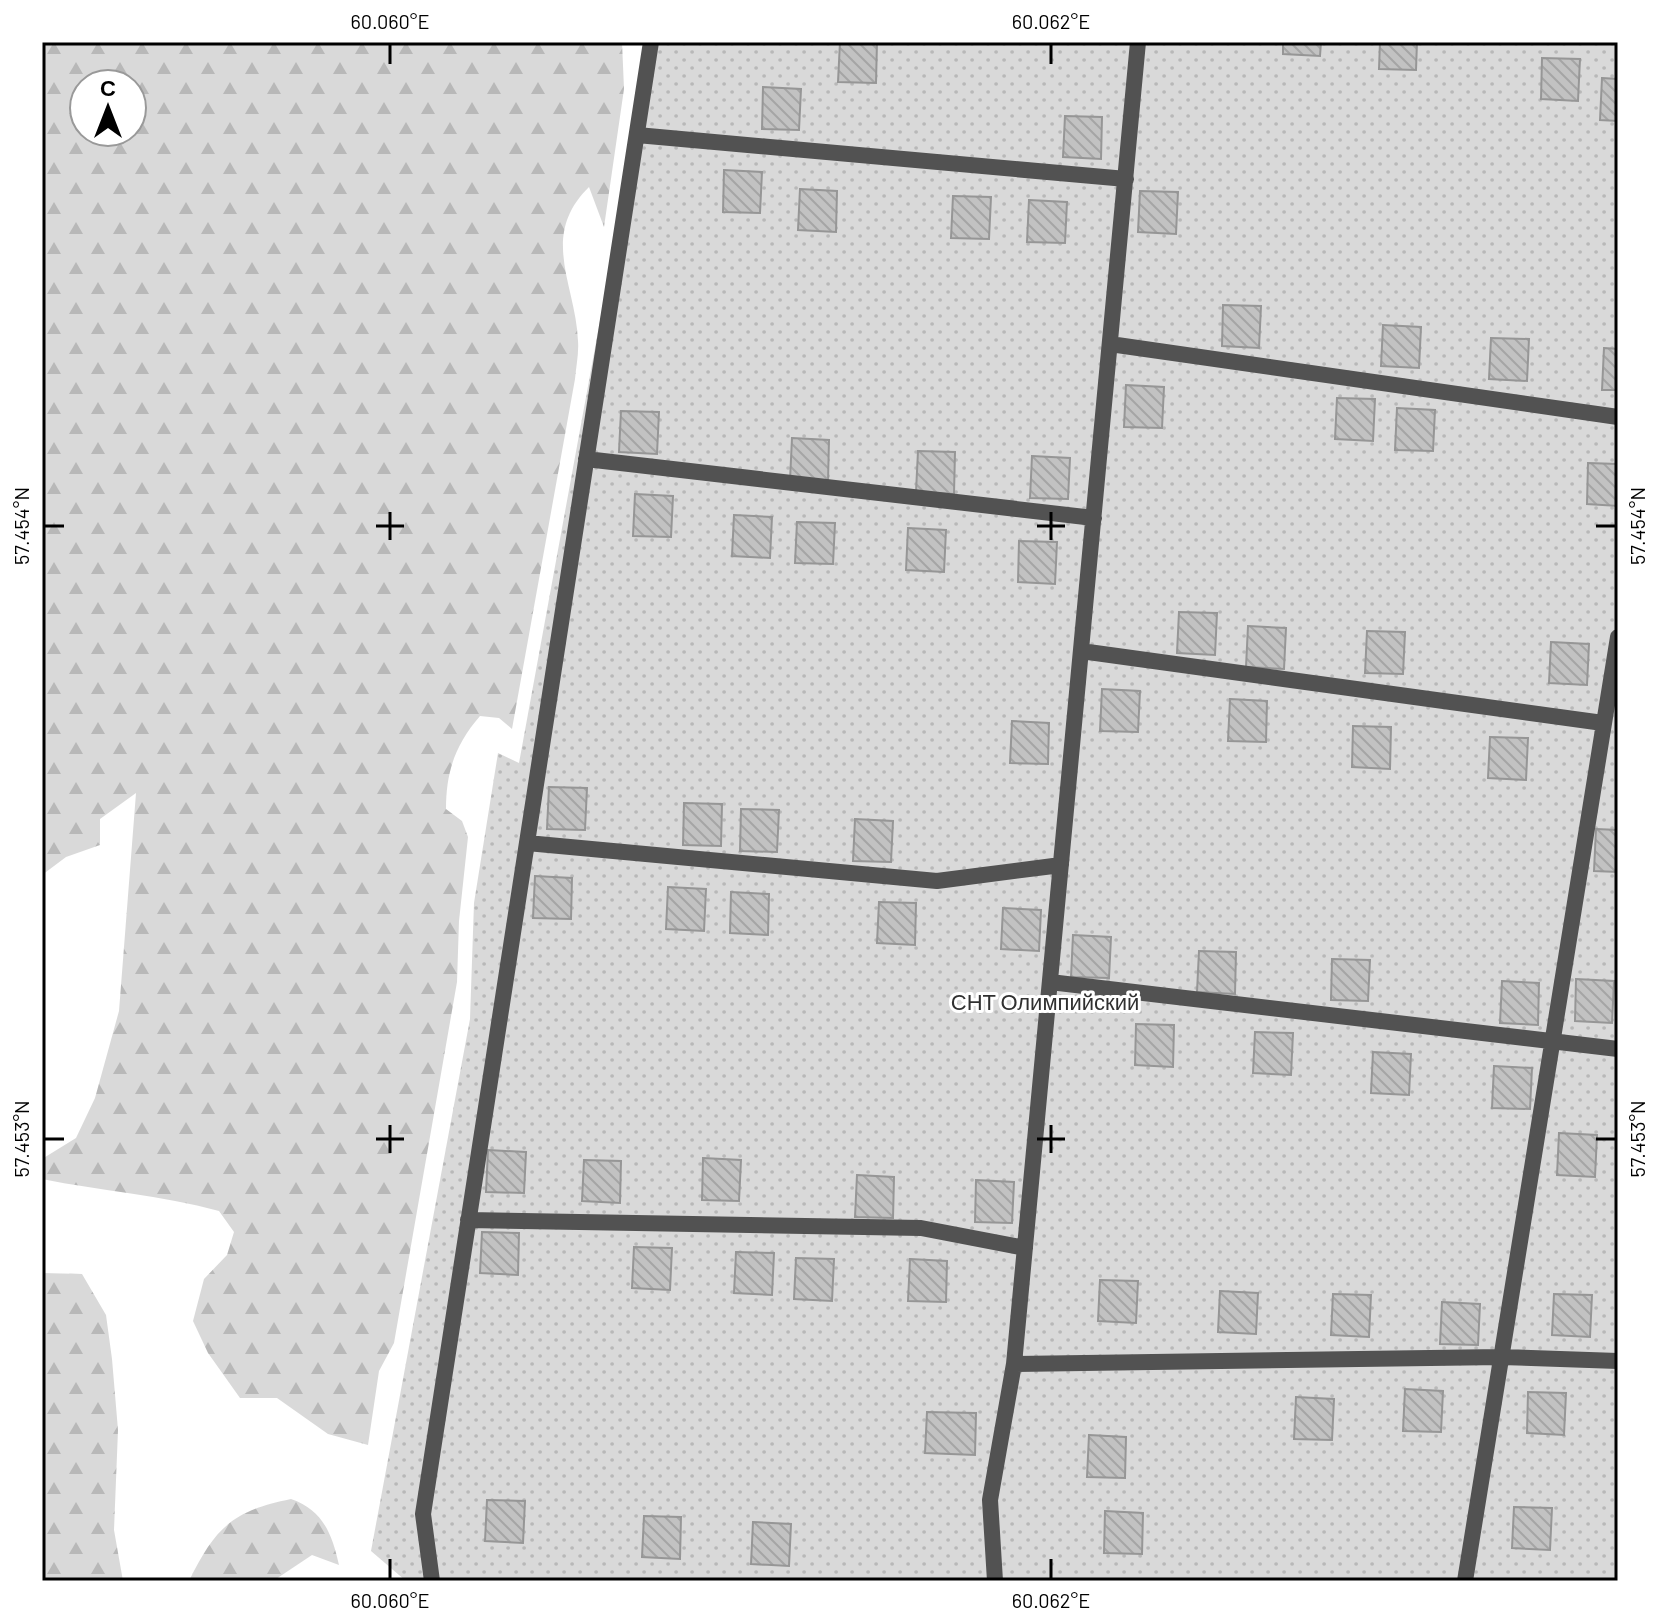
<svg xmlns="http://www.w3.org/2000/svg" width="1660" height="1623" viewBox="0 0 1660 1623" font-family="Barlow,sans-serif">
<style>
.forest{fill:url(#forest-firs);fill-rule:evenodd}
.garden{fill:url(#garden-dots)}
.building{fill:url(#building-back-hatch);stroke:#969696;stroke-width:2}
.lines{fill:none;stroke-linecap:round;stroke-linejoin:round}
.service{stroke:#525252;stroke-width:16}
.ticks{fill:none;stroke:#000;stroke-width:3}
.labels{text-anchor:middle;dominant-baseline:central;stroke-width:6;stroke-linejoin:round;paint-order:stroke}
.park-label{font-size:22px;fill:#303030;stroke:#fff}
.neatline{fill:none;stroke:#000;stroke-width:3}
.ticks-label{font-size:20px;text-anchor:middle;fill:#000}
</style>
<defs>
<pattern id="forest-firs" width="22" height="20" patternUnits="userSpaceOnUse" patternTransform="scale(2)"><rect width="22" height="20" fill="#d9d9d9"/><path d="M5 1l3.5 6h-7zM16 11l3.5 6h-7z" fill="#b8b8b8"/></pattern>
<pattern id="garden-dots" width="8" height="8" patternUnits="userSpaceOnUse" patternTransform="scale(2)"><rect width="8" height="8" fill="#d9d9d9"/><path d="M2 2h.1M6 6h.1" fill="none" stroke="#b8b8b8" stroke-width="1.8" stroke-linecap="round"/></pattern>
<pattern id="building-back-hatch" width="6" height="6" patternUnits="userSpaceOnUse" patternTransform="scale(2)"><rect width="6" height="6" fill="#c2c2c2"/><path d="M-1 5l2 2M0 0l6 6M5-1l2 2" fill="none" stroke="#a5a5a5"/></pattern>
</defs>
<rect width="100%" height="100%" fill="#fff"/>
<path class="forest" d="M42,42H622L624,89L604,227L589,187C539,236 576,285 578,341C579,353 576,367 575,379L512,729L499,718L480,716C455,745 446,772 446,809L462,821L468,837L459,921L457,982L394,1343L379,1371L368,1445L328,1434L277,1398H240L208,1353L193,1321L204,1279L227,1255L234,1232L219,1211C161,1195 101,1191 42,1179V1159L76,1138L95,1098L119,1011L136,793L100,819V845L66,857L42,875ZM84,84H132V132H84Z
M42,1273L82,1274L106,1315L112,1359L118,1430L114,1530L123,1581H42Z
M291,1499C323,1510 332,1534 339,1565L312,1555L273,1581H189C215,1528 232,1511 291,1499Z"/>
<path class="garden" d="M651,42H1618V1581H406L371,1551L470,1019L474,903L498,753L519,763Z"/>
<path class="building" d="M840,42H877L876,83L838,82Z
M1283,42H1321L1320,56L1283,54Z
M1380,42H1417L1416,70L1379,69Z
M1542,58L1580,59L1578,101L1541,99Z
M1602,78L1618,79V121L1600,120Z
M763,87L801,89L799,130L762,129Z
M1065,116L1102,117L1101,159L1063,157Z
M724,170L762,172L760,213L723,212Z
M800,189L837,191L836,232L798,230Z
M1140,191L1178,192L1176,234L1138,232Z
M953,196L991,197L989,239L951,238Z
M1029,200L1067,202L1065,243L1027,242Z
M1223,305L1261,306L1259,348L1222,346Z
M1383,325L1421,327L1419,368L1381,366Z
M1491,338L1529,339L1527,381L1489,379Z
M1604,348L1618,349V390H1602Z
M1126,385L1164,387L1162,428L1124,427Z
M1337,398L1375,399L1373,441L1335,439Z
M1397,408L1435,410L1433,451L1395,450Z
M621,411L659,412L657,454L619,452Z
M792,438L829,440L828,482L790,480Z
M918,451L955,452L954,494L916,492Z
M1032,456L1070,458L1068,499L1030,498Z
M1588,463L1618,464V506L1587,504Z
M635,494L673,496L671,537L633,536Z
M734,515L772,517L770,558L732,556Z
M797,522L835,523L833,564L795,563Z
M908,528L946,530L944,572L906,570Z
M1019,541L1057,542L1055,584L1018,582Z
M1179,612L1217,613L1215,655L1177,653Z
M1248,626L1286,628L1284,669L1246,667Z
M1367,631L1405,632L1403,674L1365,673Z
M1551,642L1589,644L1587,685L1549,683Z
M1102,689L1140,691L1138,732L1100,731Z
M1230,699L1267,701L1266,742L1228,741Z
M1012,721L1049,723L1048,764L1010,763Z
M1353,726L1391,727L1390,769L1352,767Z
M1490,737L1528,738L1526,780L1488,778Z
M549,787L587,788L585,830L547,829Z
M684,803L722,804L721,846L683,845Z
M741,809L779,810L777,852L740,851Z
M855,819L893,821L891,862L853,861Z
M1596,829L1618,830V872L1594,871Z
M535,876L572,878L571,919L533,918Z
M668,887L706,889L704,931L666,929Z
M731,892L769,894L768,935L730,933Z
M879,902L916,903L915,945L877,943Z
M1003,908L1041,910L1039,951L1001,949Z
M1073,935L1111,937L1109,978L1071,977Z
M1199,951L1236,952L1235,994L1197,992Z
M1332,959L1370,960L1368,1001L1331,1000Z
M1576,979L1614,981L1612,1023L1575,1021Z
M1502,981L1539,983L1538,1025L1500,1023Z
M1136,1024L1174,1025L1173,1067L1135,1065Z
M1255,1032L1293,1033L1291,1075L1253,1073Z
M1373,1052L1411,1054L1409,1095L1371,1093Z
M1494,1066L1532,1068L1530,1109L1492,1108Z
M1559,1133L1597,1135L1595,1177L1557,1175Z
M488,1150L526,1152L524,1193L486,1192Z
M703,1158L741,1160L739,1201L702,1200Z
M584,1160L621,1161L620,1203L582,1201Z
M857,1175L894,1177L893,1218L855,1217Z
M976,1180L1014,1182L1012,1223L975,1222Z
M482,1232L519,1233L518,1275L480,1273Z
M634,1247L672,1248L670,1290L632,1288Z
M736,1252L774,1253L772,1295L734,1293Z
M796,1258L834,1259L832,1301L794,1299Z
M910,1259L947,1261L946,1302L908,1301Z
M1100,1280L1138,1281L1136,1323L1098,1321Z
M1220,1291L1258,1293L1256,1334L1218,1332Z
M1333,1294L1371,1295L1369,1337L1331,1335Z
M1554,1294L1592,1295L1590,1337L1552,1335Z
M1442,1302L1480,1304L1478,1345L1440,1344Z
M1405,1389L1443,1391L1441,1432L1403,1431Z
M1528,1392L1566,1393L1564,1435L1527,1433Z
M1296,1397L1334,1399L1332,1440L1294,1439Z
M927,1412L976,1413L975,1455L925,1453Z
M1089,1435L1126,1437L1125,1478L1087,1477Z
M487,1500L525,1501L523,1543L485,1541Z
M1514,1507L1552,1508L1550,1550L1512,1548Z
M1105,1511L1143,1513L1142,1554L1104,1553Z
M644,1516L681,1517L680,1559L642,1557Z
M753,1522L791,1524L789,1566L751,1564Z"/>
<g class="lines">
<path class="service" d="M637,135L1126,179
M1110,344L1618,417
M586,459L1094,518
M1081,651L1603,723
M527,843L937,881L1061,865
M1050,982L1618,1049
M468,1220L921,1228L1025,1248
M1014,1364L1501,1357L1618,1361
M432,1581L423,1514L651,42
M995,1581L990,1500L1014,1364L1138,42
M1465,1581L1618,637"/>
</g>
<path class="ticks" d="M390,44V64M1051,44V64M390,512V540M1051,512V540M44,526H64M376,526H404M1037,526H1065M1596,526H1616M390,1125V1153M1051,1125V1153M44,1139H64M376,1139H404M1037,1139H1065M1596,1139H1616M390,1559V1579M1051,1559V1579"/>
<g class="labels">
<g class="park-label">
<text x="1045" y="1001">СНТ Олимпийский</text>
</g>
</g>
<rect width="1660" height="1623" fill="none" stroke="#ffffff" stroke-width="88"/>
<g transform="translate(108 108)"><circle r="38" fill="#ffffff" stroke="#999999" stroke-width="2"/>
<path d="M0-6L14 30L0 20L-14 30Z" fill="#000000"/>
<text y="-12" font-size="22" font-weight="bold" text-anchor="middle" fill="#000000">С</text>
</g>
<rect x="44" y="44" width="1572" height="1535" class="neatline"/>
<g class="ticks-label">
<text x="390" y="29">60.060°E</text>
<text x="1051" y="29">60.062°E</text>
<text transform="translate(22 526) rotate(-90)" y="7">57.454°N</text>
<text transform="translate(1638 526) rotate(-90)" y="7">57.454°N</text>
<text transform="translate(22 1139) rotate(-90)" y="7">57.453°N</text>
<text transform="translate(1638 1139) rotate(-90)" y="7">57.453°N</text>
<text x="390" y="1608">60.060°E</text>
<text x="1051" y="1608">60.062°E</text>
</g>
</svg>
